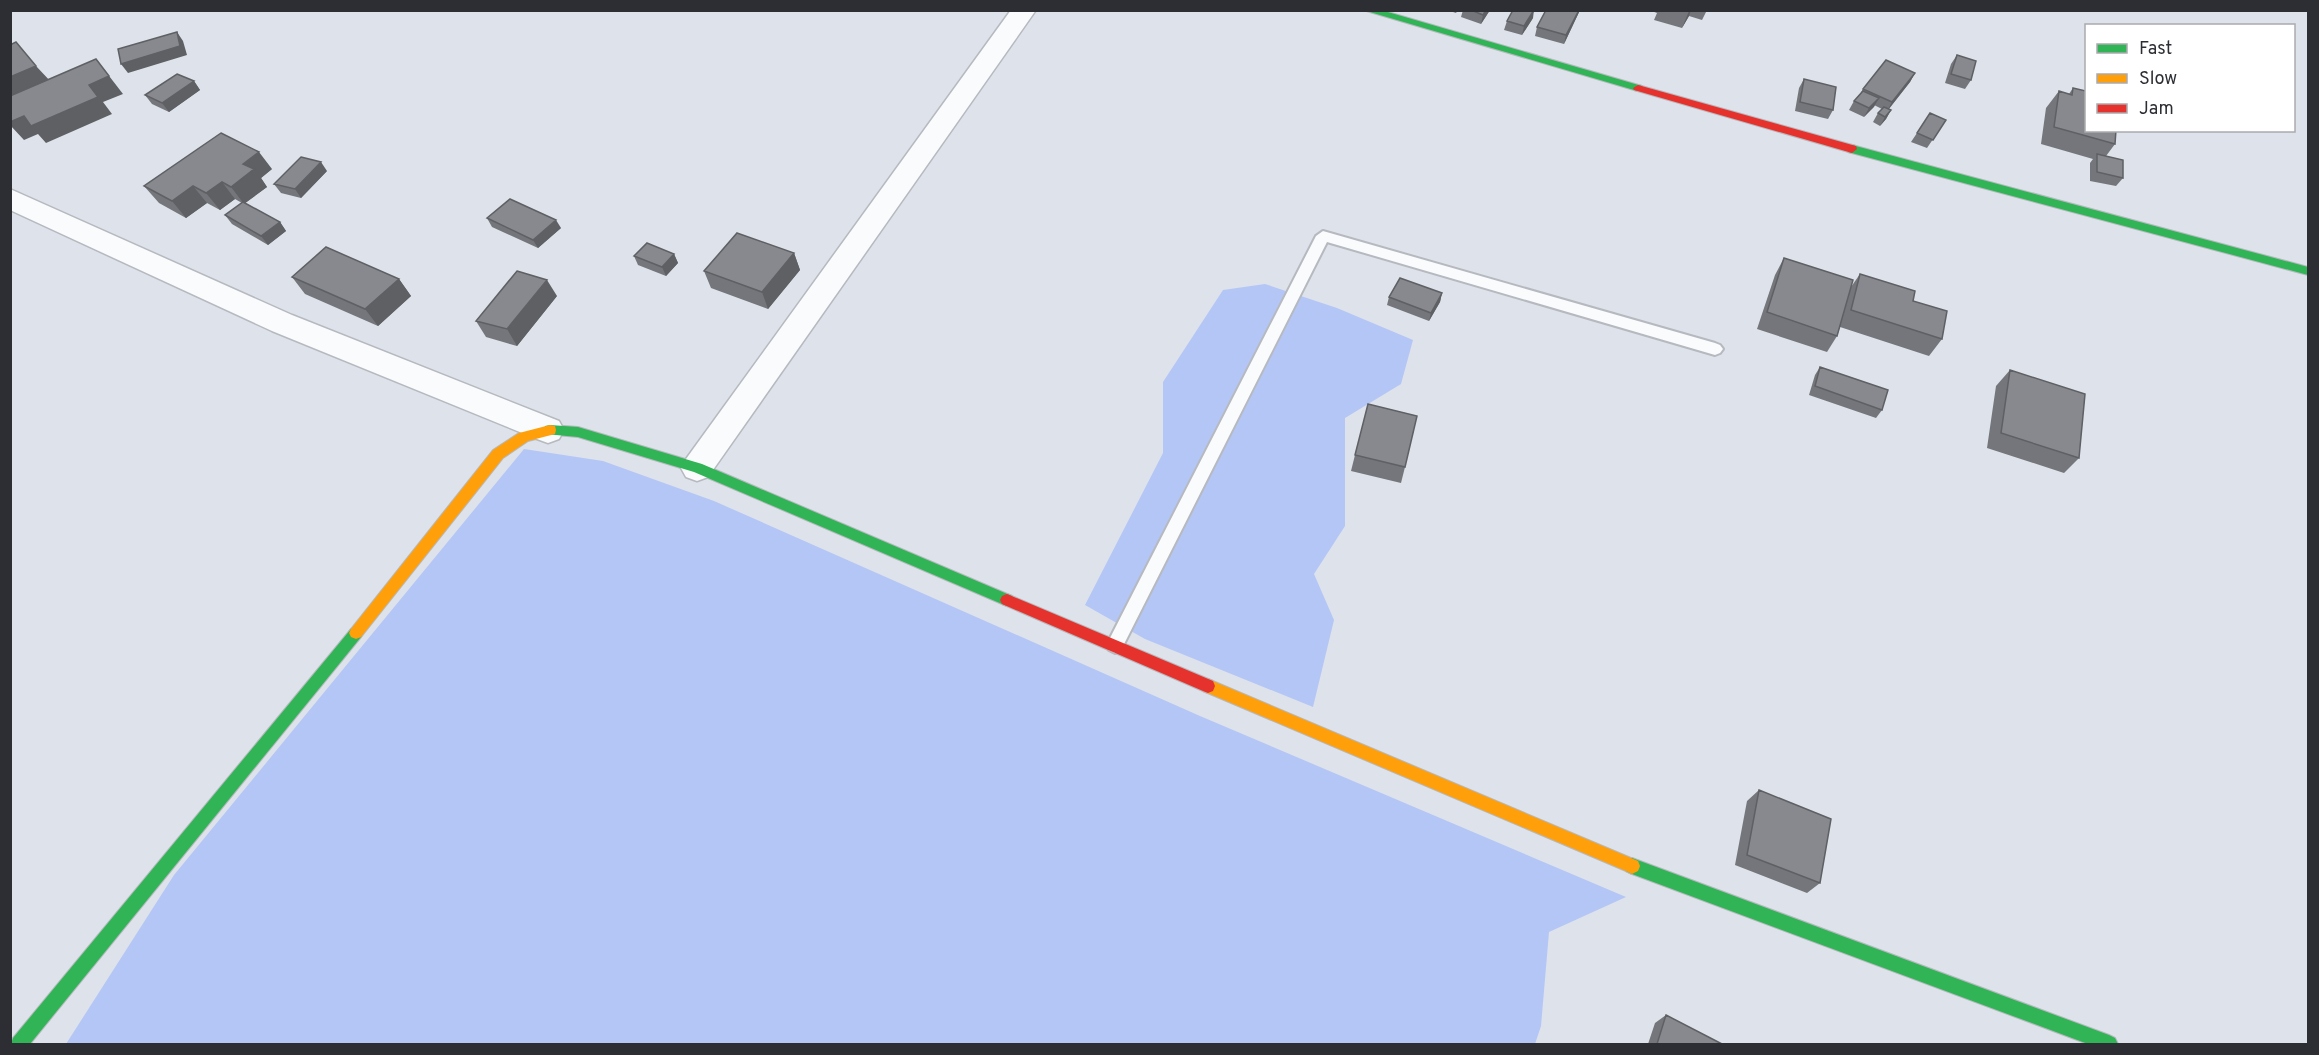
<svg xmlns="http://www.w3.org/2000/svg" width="2319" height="1055" viewBox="0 0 2319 1055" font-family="Overpass,sans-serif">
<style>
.forest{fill:#b4c6f6}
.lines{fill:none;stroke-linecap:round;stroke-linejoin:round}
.lane-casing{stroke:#b6b9bf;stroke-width:4}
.street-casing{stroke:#b6b9bf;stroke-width:3}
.fast-casing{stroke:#b6b9bf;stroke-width:2}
.slow-casing{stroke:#b6b9bf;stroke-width:2}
.jam-casing{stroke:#b6b9bf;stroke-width:2}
.lane{fill:#fafbfc;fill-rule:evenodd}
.street{fill:#fafbfc;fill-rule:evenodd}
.fast{fill:#30b455;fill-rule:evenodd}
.slow{fill:#ff9f0a;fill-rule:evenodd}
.jam{fill:#e5322d;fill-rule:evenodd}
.wall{fill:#74767b}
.shaded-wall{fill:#5e6064}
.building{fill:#87898f;stroke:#5e6064;stroke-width:1.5}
</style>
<rect width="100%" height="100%" fill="#dee2ea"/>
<path class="forest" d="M1265,284L1337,308L1413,340L1401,384L1345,418V526L1314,574L1334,620L1313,707L1145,639L1085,605L1163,453V382L1223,290Z
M524,449L603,461L714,501L1200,716L1626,897L1549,932L1541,1026L1535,1044H66L174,875Z"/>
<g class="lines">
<defs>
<path id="lane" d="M1323,231L1715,343L1720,345L1723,349L1720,353L1715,355L1327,242L1121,650L1115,653L1109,650L1106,645L1109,640L1316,236Z"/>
<path id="street" d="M1011,10H1036L708,477L697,481L686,477L681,468L686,459Z
M10,189L292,315L559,421L564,430L559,439L548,443L537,439L272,331L10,210Z"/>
<path id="fast" d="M1363,10H1381L1642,86L1643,88L1638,91L1634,90Z
M1852,145L2308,267V275L1848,152V146Z
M550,425L578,427L702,464L1012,596L1014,600L1012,604L1007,606L1002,604L694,472L578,437L545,434L544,430L545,426Z
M356,627L361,629L363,633L361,637L30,1044H11L13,1038L351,629Z
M1632,858L2109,1035L2115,1038L2118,1044H2088L1632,874L1626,871L1624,866L1626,861Z"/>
<path id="slow" d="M550,425L555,426L556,430L555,434L528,441L503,458L361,637L356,639L351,637L349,633L351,629L493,450L519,433Z
M1208,679L1638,861L1640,866L1638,871L1632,874L1626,871L1203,691L1201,686L1203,681Z"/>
<path id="jam" d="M1638,85L1856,146L1857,149L1852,153L1634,90L1633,88Z
M1007,594L1213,681L1215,686L1213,691L1208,693L1203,691L1002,604L1000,600L1002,596Z"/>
</defs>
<use href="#lane" class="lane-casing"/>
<use href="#street" class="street-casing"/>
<use href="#fast" class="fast-casing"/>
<use href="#slow" class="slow-casing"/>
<use href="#jam" class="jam-casing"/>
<use href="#lane" class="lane"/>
<use href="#street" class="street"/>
<use href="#fast" class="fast"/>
<use href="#slow" class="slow"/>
<use href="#jam" class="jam"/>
</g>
<path class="wall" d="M1447,10H1458L1456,13Z
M1463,10H1490L1481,24L1461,17Z
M1546,10H1580L1564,44L1535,36L1537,27Z
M1649,10H1707L1702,20L1689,16L1682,28L1654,20L1657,13Z
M1533,18L1522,35L1504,30L1507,21Z
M1957,55L1971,80L1965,89L1945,83L1951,64Z
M1915,73L1910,82L1889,109L1891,110L1886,119L1880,126L1873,122L1878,113L1882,109L1874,105L1864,117L1849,110L1854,101L1860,94L1863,89Z
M1804,79L1833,110L1828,119L1795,111L1799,88Z
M194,81L200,90L169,112L152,104L145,95Z
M2073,88L2115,144L2106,156L2123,178L2116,186L2090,181V163L2093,159L2041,144L2046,108L2059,91L2069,94Z
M1946,120L1927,148L1911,142L1917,133Z
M272,169L261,178L267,187L245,203L280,222L286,231L268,245L232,224L225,215L242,203L235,199L220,210L207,203L186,218L159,203L144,186Z
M327,171L301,198L281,193L274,184Z
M487,218L561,228L538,248L492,227Z
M794,253L800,270L768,309L711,288L704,271Z
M674,254L678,263L666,276L638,265L634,256Z
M1784,258L1851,287L1860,274L1913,301L1942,339L1929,356L1840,327L1837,336L1827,352L1757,329L1775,275Z
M292,277L399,279L411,296L378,326L305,294Z
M1442,293L1440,302L1429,321L1387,305L1389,297Z
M557,296L517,346L486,337L476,321Z
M1820,367L1882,410L1876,418L1809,395L1815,375Z
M2010,370L2079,458L2064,473L1987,448L1996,386Z
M1355,455L1405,467L1401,483L1351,471Z
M1759,790L1820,883L1807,893L1735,865L1747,801Z
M1666,1015L1722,1044H1648L1655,1023Z"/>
<path class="shaded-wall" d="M1486,10H1490L1481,24L1483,15Z
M1534,10L1533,18L1522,35L1524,26Z
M1579,10H1580L1564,44L1566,35Z
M1691,10L1689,16L1682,28L1689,11Z
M177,32L183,41L187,55L128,73L121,64Z
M96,59L123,94L103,102L112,114L46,143L38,134L24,140L10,125V122L89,85Z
M36,66L52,83L10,102V77Z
M1915,73L1910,82L1887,111L1892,102Z
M194,81L200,90L169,112L162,103Z
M1879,98L1874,107L1864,117L1869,108Z
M1891,110L1886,119L1880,126L1885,117Z
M259,152L272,169L261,178L267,187L244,204L231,187L243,164Z
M321,162L327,171L301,198L295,189Z
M222,182L235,199L220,210L206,193Z
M193,186L207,203L186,218L172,201Z
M556,220L561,228L538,248L533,240Z
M280,222L286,231L268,245L261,236Z
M794,253L800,270L768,309L762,292Z
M674,254L678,263L666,276L662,267Z
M399,279L411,296L378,326L365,309Z
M547,280L557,296L517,346L507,329Z
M1442,293L1440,302L1429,321L1431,313Z"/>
<path class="building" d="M1471,10H1486L1483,15Z
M1513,10H1534L1524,26L1507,21Z
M1546,10H1579L1566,35L1537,27Z
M177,32L180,46L121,64L118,49Z
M16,42L36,66L10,77V45Z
M1957,55L1976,61L1971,80L1951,74Z
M96,59L109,76L89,85L98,97L31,126L24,116L10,122V96Z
M1886,60L1915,73L1892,102L1863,89Z
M177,74L194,81L162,103L145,95Z
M1804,79L1836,87L1833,110L1800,102Z
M2073,88L2086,91V130H2116L2115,144L2054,127L2059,91L2072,95Z
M1863,91L1879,98L1869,108L1854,101Z
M1884,107L1891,110L1885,117L1878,113Z
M1930,113L1946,120L1933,140L1917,133Z
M221,133L259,152L243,164L254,169L231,187L222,182L206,193L193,186L172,201L144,186Z
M2097,154L2123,160V178L2097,172Z
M301,157L321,162L295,189L274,184Z
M510,199L556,220L533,240L487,218Z
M243,202L280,222L261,236L225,215Z
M737,233L794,253L762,292L704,271Z
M647,243L674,254L662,267L634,256Z
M326,247L399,279L365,309L292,277Z
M1784,258L1853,280L1837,336L1767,312Z
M517,271L547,280L507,329L476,321Z
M1860,274L1915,291L1913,301L1947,311L1942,339L1851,310Z
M1400,278L1442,293L1431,313L1389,297Z
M1820,367L1888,390L1882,410L1815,386Z
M2010,370L2085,394L2079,458L2001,433Z
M1368,404L1417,416L1405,467L1355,455Z
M1759,790L1831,819L1820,883L1747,855Z
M1666,1015L1722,1044H1657Z"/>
<rect width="2319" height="1055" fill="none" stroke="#2c2e34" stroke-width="24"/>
<rect x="2085" y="24" width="210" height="108" fill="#ffffff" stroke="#ababae" stroke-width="1.5"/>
<rect x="2097" y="44" width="30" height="9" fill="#30b455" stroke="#ababae" stroke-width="1.5"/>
<text x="2139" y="54" font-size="18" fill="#2c2e34">Fast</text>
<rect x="2097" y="74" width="30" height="9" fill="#ff9f0a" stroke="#ababae" stroke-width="1.5"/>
<text x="2139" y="84" font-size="18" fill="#2c2e34">Slow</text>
<rect x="2097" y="104" width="30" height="9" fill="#e5322d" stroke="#ababae" stroke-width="1.5"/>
<text x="2139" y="114" font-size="18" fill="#2c2e34">Jam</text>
</svg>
